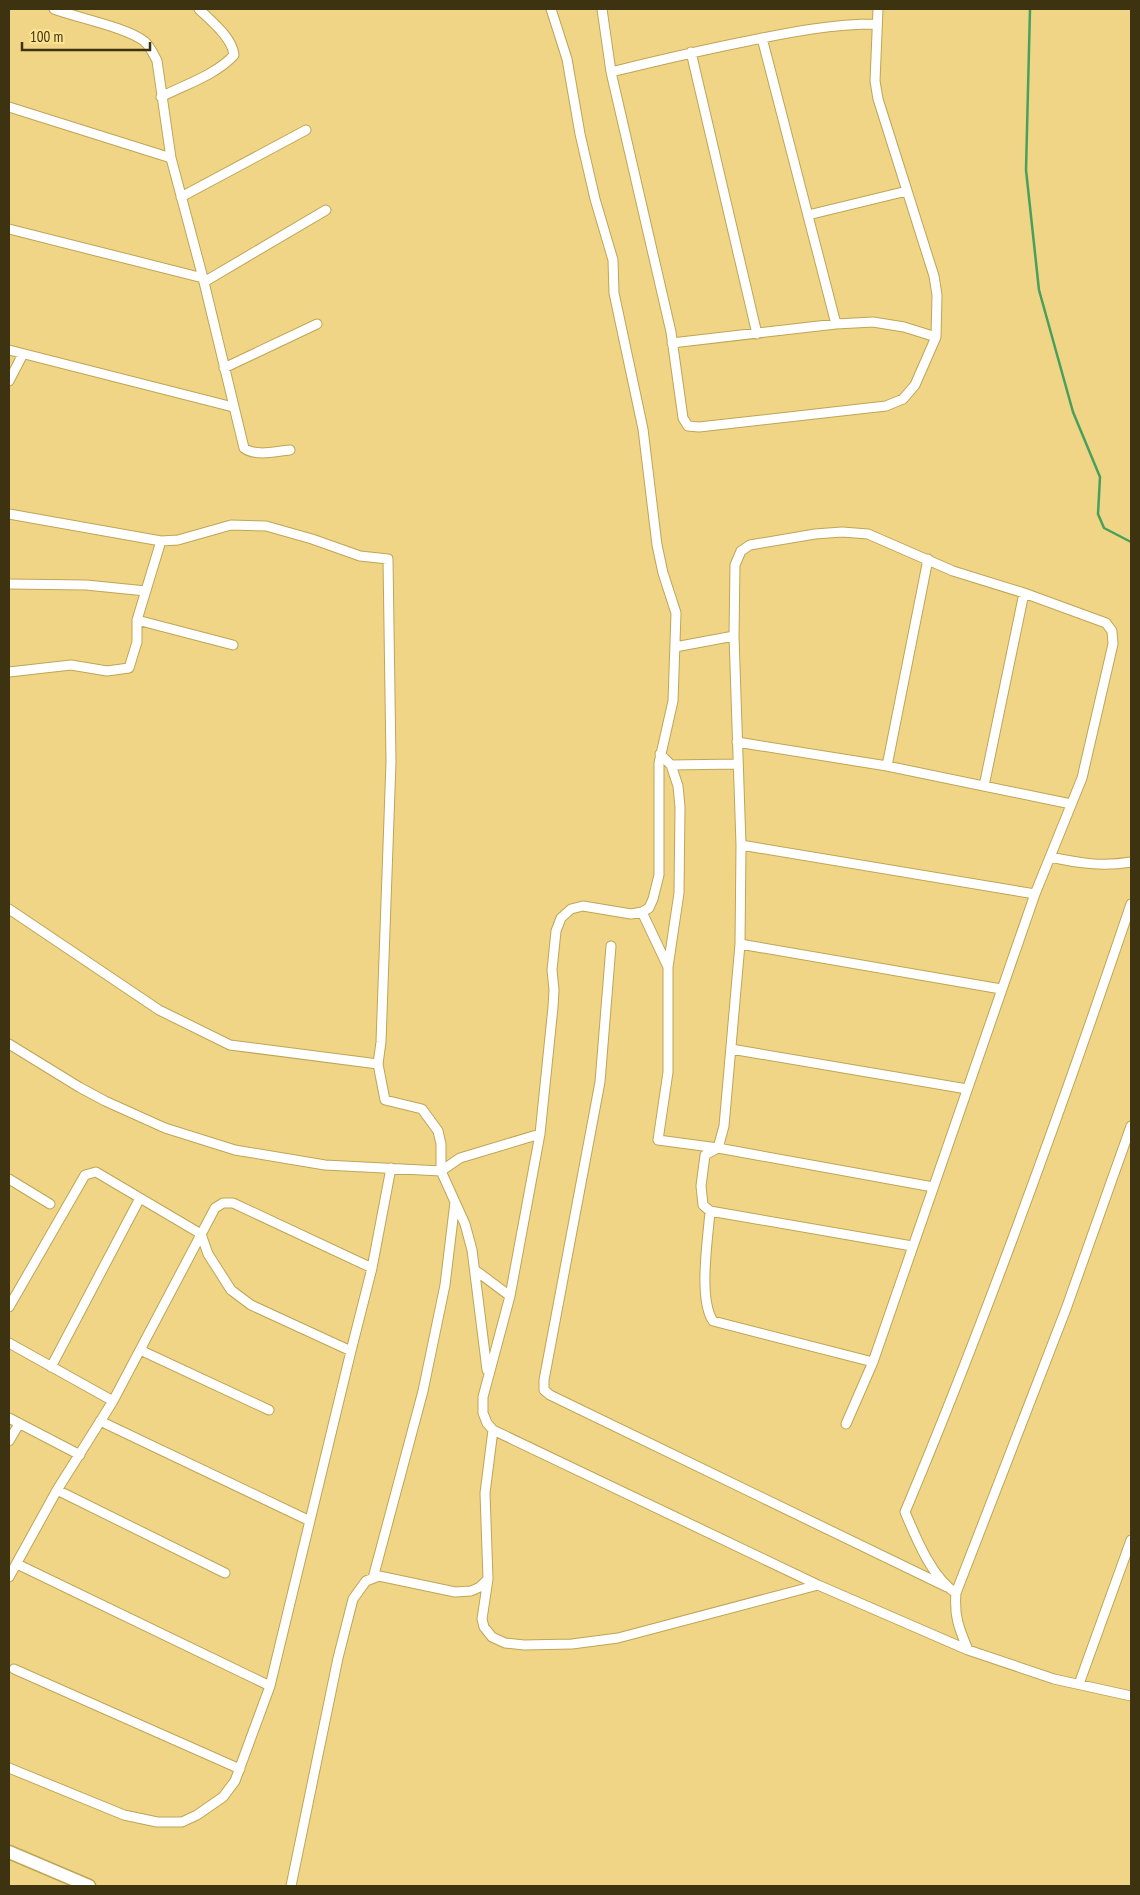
<svg xmlns="http://www.w3.org/2000/svg" width="1140" height="1895" viewBox="0 0 1140 1895" font-family="'PT Sans Narrow',sans-serif">
<style>
.lines{fill:none;stroke-linecap:round;stroke-linejoin:round}
.stream{stroke:#48a05b;stroke-width:2.5}
.street-casing{stroke:#bfa556;stroke-width:11}
.secondary-casing{stroke:#bfa556;stroke-width:15}
.street{stroke:#fff;stroke-width:9}
.secondary{stroke:#fff;stroke-width:12}
</style>
<rect width="100%" height="100%" fill="#efd585"/>
<g class="lines">
<path class="stream" d="M1030,9L1026,170L1039,290L1073,412L1100,477L1098,514L1104,528L1131,542"/>
<defs>
<path id="street" d="M54,9C78,18 125,27 144,41C150,46 153,53 157,61L171,158
M551,9L567,59L580,134L595,199L613,260L614,293L643,429L657,545L663,573L676,613L673,701L659,763V875L653,899L649,908L642,912L631,914L583,906L571,909L561,918L556,931L552,970L554,990L553,1007L540,1134L510,1296L483,1397V1413L487,1423L493,1430L818,1585
M602,9L611,72L671,332L683,418L688,426L699,427L886,406L903,399L915,385L936,337L937,295L934,276L878,99L875,81L878,9
M762,38L836,324
M691,52L757,334
M611,72C656,61 702,50 748,41C791,32 832,24 876,24
M161,97C184,85 216,75 234,55C232,37 211,21 199,9
M9,107L171,158L203,278L244,448C256,457 276,451 290,450
M181,197L306,130
M808,215L907,191
M9,229L203,278
M204,282L326,210
M672,343L836,324L873,322L904,327L936,337
M9,350L233,407
M224,368L317,324
M9,381L23,354
M9,514L161,541L137,620V642L129,668L107,671L71,665L9,672
M161,541L178,540L231,525L266,526L312,539L360,556L388,559L391,762L381,1042L378,1064
M9,584L86,585L146,591
M137,620L233,645
M675,647L734,636
M737,742L887,766L1071,804
M660,754L671,765L678,786L680,807L679,893L668,967V1072L658,1140L718,1148L933,1187
M671,765L737,764
M887,766L928,559
M984,786L1024,593
M741,845L1035,894
M1050,857C1079,863 1102,867 1131,862
M9,909L159,1010L230,1045L378,1064L385,1100L422,1109L438,1131L441,1144V1171L465,1224L472,1250L487,1370
M642,912L668,967
M740,944L1001,989
M611,946L600,1082L544,1380V1390L550,1395L947,1587
M9,1044L79,1087L105,1101L165,1128L235,1150L325,1165L441,1171L460,1158L540,1134
M731,1049L967,1089
M9,1179L50,1204
M710,1211C708,1239 698,1299 713,1321L873,1362
M475,1270L510,1296
M9,1307L85,1175L96,1172L201,1234L208,1254L231,1290L251,1305L351,1351
M9,1343L113,1401
M140,1350L269,1410
M51,1367L140,1198
M9,1418L80,1455
M100,1421L310,1521
M846,1424L873,1362L1035,894L1082,778L1113,644L1112,631L1106,623L1024,593L953,571L868,534L842,532L815,534L750,545L741,551L735,565L734,636L741,845L740,944L724,1126L718,1148L705,1155L701,1186L703,1205L710,1211L912,1246
M493,1430L485,1493L488,1579L482,1619L484,1627L492,1637L505,1643L524,1645L572,1644L618,1638L818,1585L968,1650L1054,1679L1131,1696
M9,1441L19,1424
M57,1490L225,1573
M17,1564L270,1686
M9,1577L57,1490L113,1401L215,1208L223,1203H233L372,1268
M373,1578L423,1391L445,1285L455,1202
M956,1593L1066,1309L1131,1126
M968,1650C959,1628 954,1617 956,1593C932,1578 916,1538 905,1512C989,1312 1062,1108 1131,904
M14,1669L240,1769
M1079,1684L1131,1540
M9,1768L124,1815L157,1822H182L197,1815L223,1797L235,1781L270,1686L351,1351L372,1268L391,1168
M291,1886L338,1658L353,1599L366,1581L379,1576L455,1592L471,1591L480,1587L488,1579"/>
<path id="secondary" d="M9,1852L89,1886"/>
</defs>
<use href="#street" class="street-casing"/>
<use href="#secondary" class="secondary-casing"/>
<use href="#street" class="street"/>
<use href="#secondary" class="secondary"/>
</g>
<rect width="1140" height="1895" fill="none" stroke="#3d3311" stroke-width="20"/>
<path d="M22 42v8h128v-8" fill="none" stroke="#3d3311" stroke-width="2.5"/>
<text x="30" y="42" font-size="15" fill="#3d3311" stroke="#fde292" stroke-width="4" paint-order="stroke">100 m</text>
</svg>
